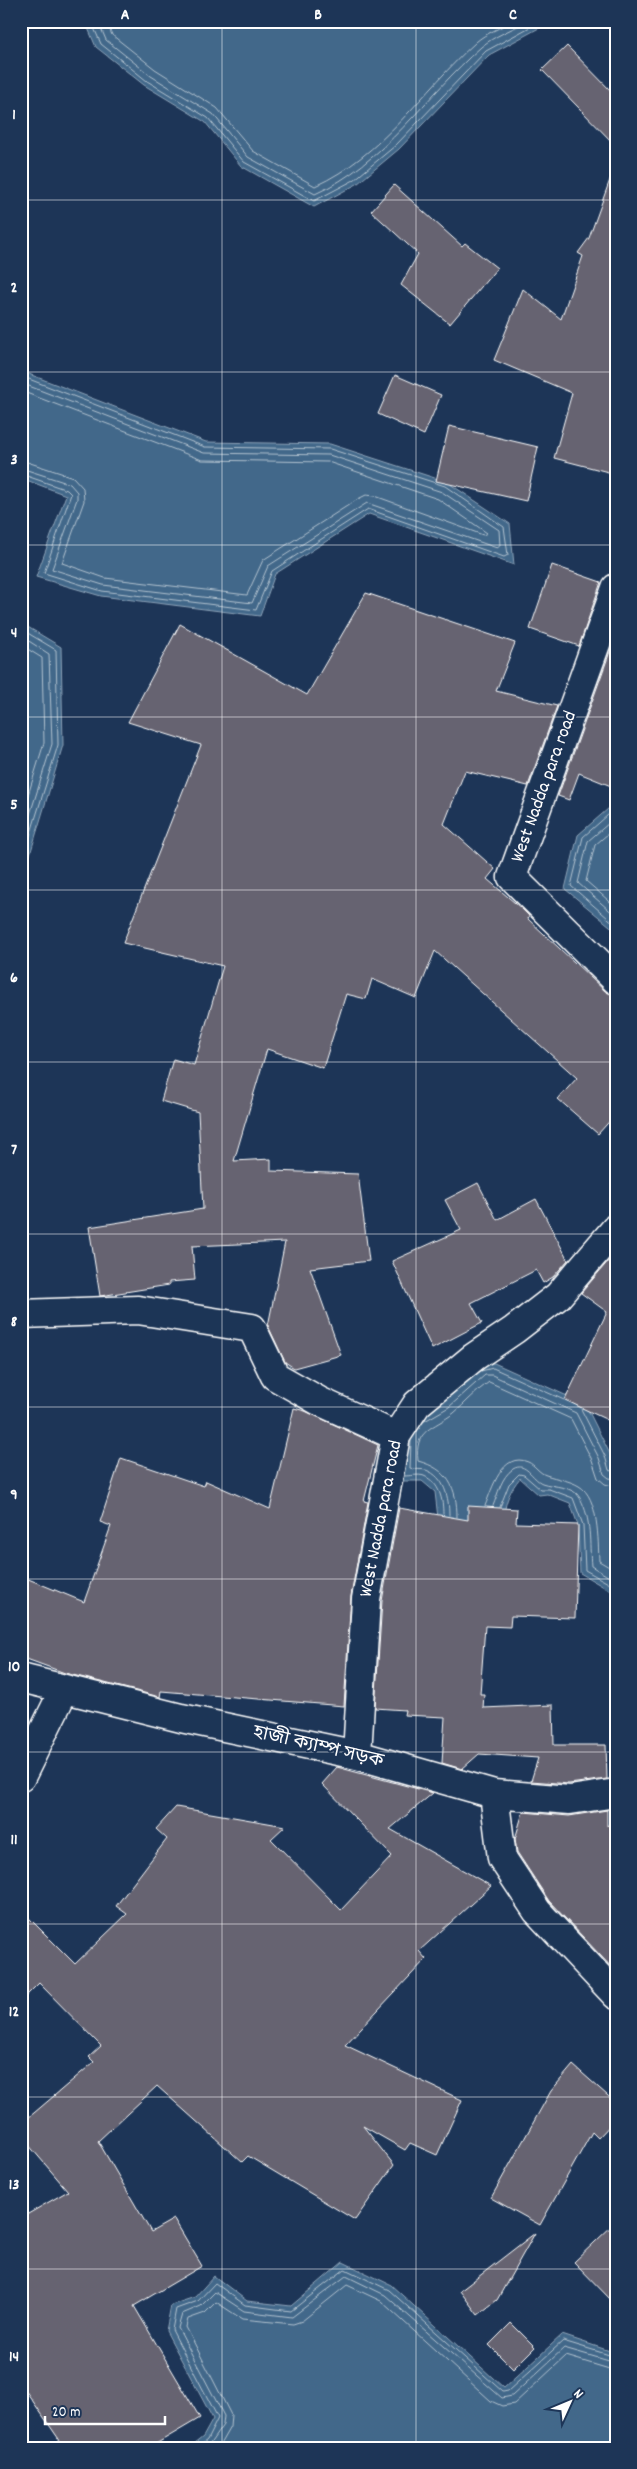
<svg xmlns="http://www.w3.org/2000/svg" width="637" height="2469" viewBox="0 0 637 2469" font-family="Dekko,'Noto Sans Bengali',sans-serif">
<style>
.water{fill:#42688a;stroke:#8ea4b9}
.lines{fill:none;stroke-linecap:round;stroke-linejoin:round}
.shore{stroke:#b3c3d0;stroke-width:1}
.building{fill:#666371;stroke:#fff}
.minor-casing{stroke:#fff;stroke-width:31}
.minor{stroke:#1d3557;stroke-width:28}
.grid{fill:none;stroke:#fff;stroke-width:1;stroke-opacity:0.55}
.labels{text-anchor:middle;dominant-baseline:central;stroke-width:4;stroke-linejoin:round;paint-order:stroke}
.street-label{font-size:19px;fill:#fff;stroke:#1d3557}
.neatline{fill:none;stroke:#fff;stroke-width:2}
.grid-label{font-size:16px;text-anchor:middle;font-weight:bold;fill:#fff}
</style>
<rect width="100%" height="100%" fill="#1d3557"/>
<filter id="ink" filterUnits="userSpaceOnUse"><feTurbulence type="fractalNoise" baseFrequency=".02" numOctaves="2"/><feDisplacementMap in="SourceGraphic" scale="10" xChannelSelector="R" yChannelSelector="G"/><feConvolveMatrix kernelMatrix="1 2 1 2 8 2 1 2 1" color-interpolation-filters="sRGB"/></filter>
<g filter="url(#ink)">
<path class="water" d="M85,21H552L489,55L399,149L357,184L314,207L241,166L205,122L144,85L96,47Z
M21,371L206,442L330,444L447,482L510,524L514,565L369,514L275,574L260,616L101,596L36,577L66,495L21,478Z
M21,623L61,647L63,745L25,871L21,875Z
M616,802V931L565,889L578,835Z
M494,1363L585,1404L610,1454L616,1478V1589L609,1590L580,1573L578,1525L570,1503L547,1494L539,1495L520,1478C500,1502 503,1523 505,1552L438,1518L435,1492L422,1481H393L400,1436L482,1364Z
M343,2262L391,2285L504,2388L562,2335L616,2353V2448H189L203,2437L213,2419L166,2331L171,2305L195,2297L214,2276L247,2301L291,2306Z"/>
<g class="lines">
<path class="shore" d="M91,21L101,44L147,81L208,118L244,162L314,201L354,180L396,145L486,51L541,21
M98,21L106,40L151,76L213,114L248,157L315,194C385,163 425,96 481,47C494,36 513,29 528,21
M106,21L112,35L155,69L217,108L253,151L315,186C382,156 423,90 476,42C486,33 501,28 512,21
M21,376L205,447L330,449L445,486L504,527L508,555L504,557L368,509L272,571L256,610L102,591L44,573L71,494L67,490L21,474
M21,383L204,453L329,455L442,492L499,530L500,546L497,548L367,503L268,566L252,603L103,585L52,569L77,499V492L70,484L21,468
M21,391L202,460L328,462L438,499L487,533L483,535L375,496L366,495L358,499L263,560L247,595L105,578L62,563L84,501L83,488L73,477L21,460
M21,629L56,650L58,745L21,865
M21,636L49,654L52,744L21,843
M21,645L42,658L44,743L21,818
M616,808L583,837L571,886L616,925
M616,817L588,841L578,883L616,916
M616,827L595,845L586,881L616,907
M481,1371L493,1368L564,1400
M581,1409L605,1456L609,1470L616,1473
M423,1422L449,1407L485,1375H492L576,1413L599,1458L604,1474L609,1478L616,1479
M411,1441L410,1468C415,1470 421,1469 426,1470C445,1477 449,1498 449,1515
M404,1476C410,1476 419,1474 424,1476C440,1483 443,1500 443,1514
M485,1506C492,1489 502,1451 528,1462C535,1465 539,1473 546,1475C557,1479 569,1480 579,1486C599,1497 598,1542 599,1561L616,1571
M493,1506C498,1494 501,1477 513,1469C526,1461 532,1479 542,1483C553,1487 574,1486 580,1498C592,1520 589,1543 591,1566L611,1578H616
M500,1507L509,1484L519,1474L524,1475L540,1489H549L573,1498L583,1525L585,1570L610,1584L616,1585
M457,1517C457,1487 448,1469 418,1461C414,1429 433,1429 454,1413C466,1403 476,1391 489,1382L571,1419L592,1460L598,1478L605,1484L616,1487
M197,2448L207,2440L218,2418L172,2330L176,2309L198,2301L215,2283L245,2305L291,2311L345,2269L389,2290L503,2392L508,2391L563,2341L616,2357
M207,2448L223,2425L224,2416L178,2328L182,2314L201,2306L215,2292L244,2311L292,2317L346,2276L385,2295L502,2398L512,2396L564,2348L616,2363
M218,2448L230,2427L231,2415L186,2327L188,2319L205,2313L216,2302L242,2319L293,2324L302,2321L347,2285L381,2301L491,2401L502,2406L514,2404L566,2356L616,2371"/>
</g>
<path class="building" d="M567,46L616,96V146L542,70Z
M611,177L616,178V474L554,458L572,393L494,360L523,289L561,319L583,256L578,253L589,238Z
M394,185L462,246L465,243L497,268L450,324L401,285L418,254L371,211Z
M395,375L441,395L424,435L378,414Z
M449,426L538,447L526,501L436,481Z
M552,565L601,582L579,646L530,629Z
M366,593L515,643L496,691L557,706L528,786L465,771L444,824L495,869L487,879L522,909L529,916L528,919L605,991L616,995V1114L598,1134L558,1099L577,1078L435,951L416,998L372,979L366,999L346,994L323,1068L267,1049L234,1161L271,1159V1171L358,1174L369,1261L310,1268L341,1355L294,1368L285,1362L268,1326L285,1242L192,1246L195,1280L169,1282V1285L100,1296L89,1227L203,1209L198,1112L161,1101L173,1059L194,1065L223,966L123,943L201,745L128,722L180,624L307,695Z
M616,635V788L579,773L569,800L558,796Z
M478,1183L497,1220L536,1199L568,1260L553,1277L543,1283L536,1270L471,1303L482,1323L432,1349L392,1261L461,1230L445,1200Z
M616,1252V1424L565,1400L607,1312L581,1293Z
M294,1408L305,1411L378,1445L364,1501L368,1502L351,1596L344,1706L161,1691L160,1697L65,1673L21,1657V1576L84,1602L111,1526L100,1522L121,1458L204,1486L206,1481L270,1509Z
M468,1506L517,1509L516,1523L578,1525L575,1618L511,1616L510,1627L485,1626L480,1694H484L483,1708L553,1705L554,1745H606L607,1779L569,1784L531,1781L538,1758L479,1754L462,1769L442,1763L445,1717L404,1715L405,1710L375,1708L382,1601L399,1508L468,1520Z
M337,1767L433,1793L390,1829L491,1886L419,1951L426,1959L345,2045L462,2100L437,2155L410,2143L405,2150L363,2126L394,2165L355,2220L248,2156L242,2162L157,2086L98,2141L151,2232L174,2219L202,2266L134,2306L200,2418L149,2448H65L21,2384V2218L68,2191L21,2136V2124L94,2062L89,2057L101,2046L39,1983L21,2001V1910L75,1964L127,1914L116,1906L167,1839L156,1829L176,1807L285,1826L271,1839L341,1910L392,1856L322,1784Z
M607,1810V1826L616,1818V1972L549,1901L517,1852L515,1839L523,1812L569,1816Z
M573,2065L616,2103V2119L598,2138L592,2132L540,2225L491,2198L551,2091Z
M616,2222V2305L574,2262Z
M535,2233L497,2300L478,2315L460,2291Z
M511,2323L535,2347L513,2369L489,2345Z"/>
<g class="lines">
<defs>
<path id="minor" d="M616,588L512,877L616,980
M21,1314L138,1310L252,1328L275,1376L319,1401L396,1436
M21,1678L181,1718L357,1755L494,1794L570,1800L616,1793
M357,1755L366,1599L396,1436L417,1404L474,1357L514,1330L558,1296L616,1228
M21,1777L64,1690
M494,1794L502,1858L537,1911L616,1995"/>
</defs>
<use href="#minor" class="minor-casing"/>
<use href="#minor" class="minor"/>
</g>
</g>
<path class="grid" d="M222,21V2448M416,21V2448M21,200H616M21,372H616M21,545H616M21,717H616M21,890H616M21,1062H616M21,1234H616M21,1407H616M21,1579H616M21,1752H616M21,1924H616M21,2097H616M21,2269H616"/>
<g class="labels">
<g class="street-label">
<text transform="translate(545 787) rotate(-70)">West Nadda para road</text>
<text transform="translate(382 1519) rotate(-79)">West Nadda para road</text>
<text transform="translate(318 1748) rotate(13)">হাজী ক্যাম্প সড়ক</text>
</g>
</g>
<rect width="637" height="2469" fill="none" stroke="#1d3557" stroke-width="55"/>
<g transform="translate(570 2402) rotate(46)" stroke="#1d3557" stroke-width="4" paint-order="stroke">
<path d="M0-4L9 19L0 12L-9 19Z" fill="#ffffff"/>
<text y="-8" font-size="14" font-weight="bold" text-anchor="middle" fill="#ffffff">N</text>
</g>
<path d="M45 2416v8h120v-8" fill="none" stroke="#ffffff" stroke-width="2.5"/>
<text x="52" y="2416" font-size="15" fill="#ffffff" stroke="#1d3557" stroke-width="4" paint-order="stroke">20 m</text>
<rect x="28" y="28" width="582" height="2414" class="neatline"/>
<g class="grid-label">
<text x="125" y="19">A</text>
<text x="318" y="19">B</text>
<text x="513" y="19">C</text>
<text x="14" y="119">1</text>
<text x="14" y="292">2</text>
<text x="14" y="464">3</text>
<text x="14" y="637">4</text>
<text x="14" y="809">5</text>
<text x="14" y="982">6</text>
<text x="14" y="1154">7</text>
<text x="14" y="1326">8</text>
<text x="14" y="1499">9</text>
<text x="14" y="1671">10</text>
<text x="14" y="1844">11</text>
<text x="14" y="2016">12</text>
<text x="14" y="2189">13</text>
<text x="14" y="2361">14</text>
</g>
</svg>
